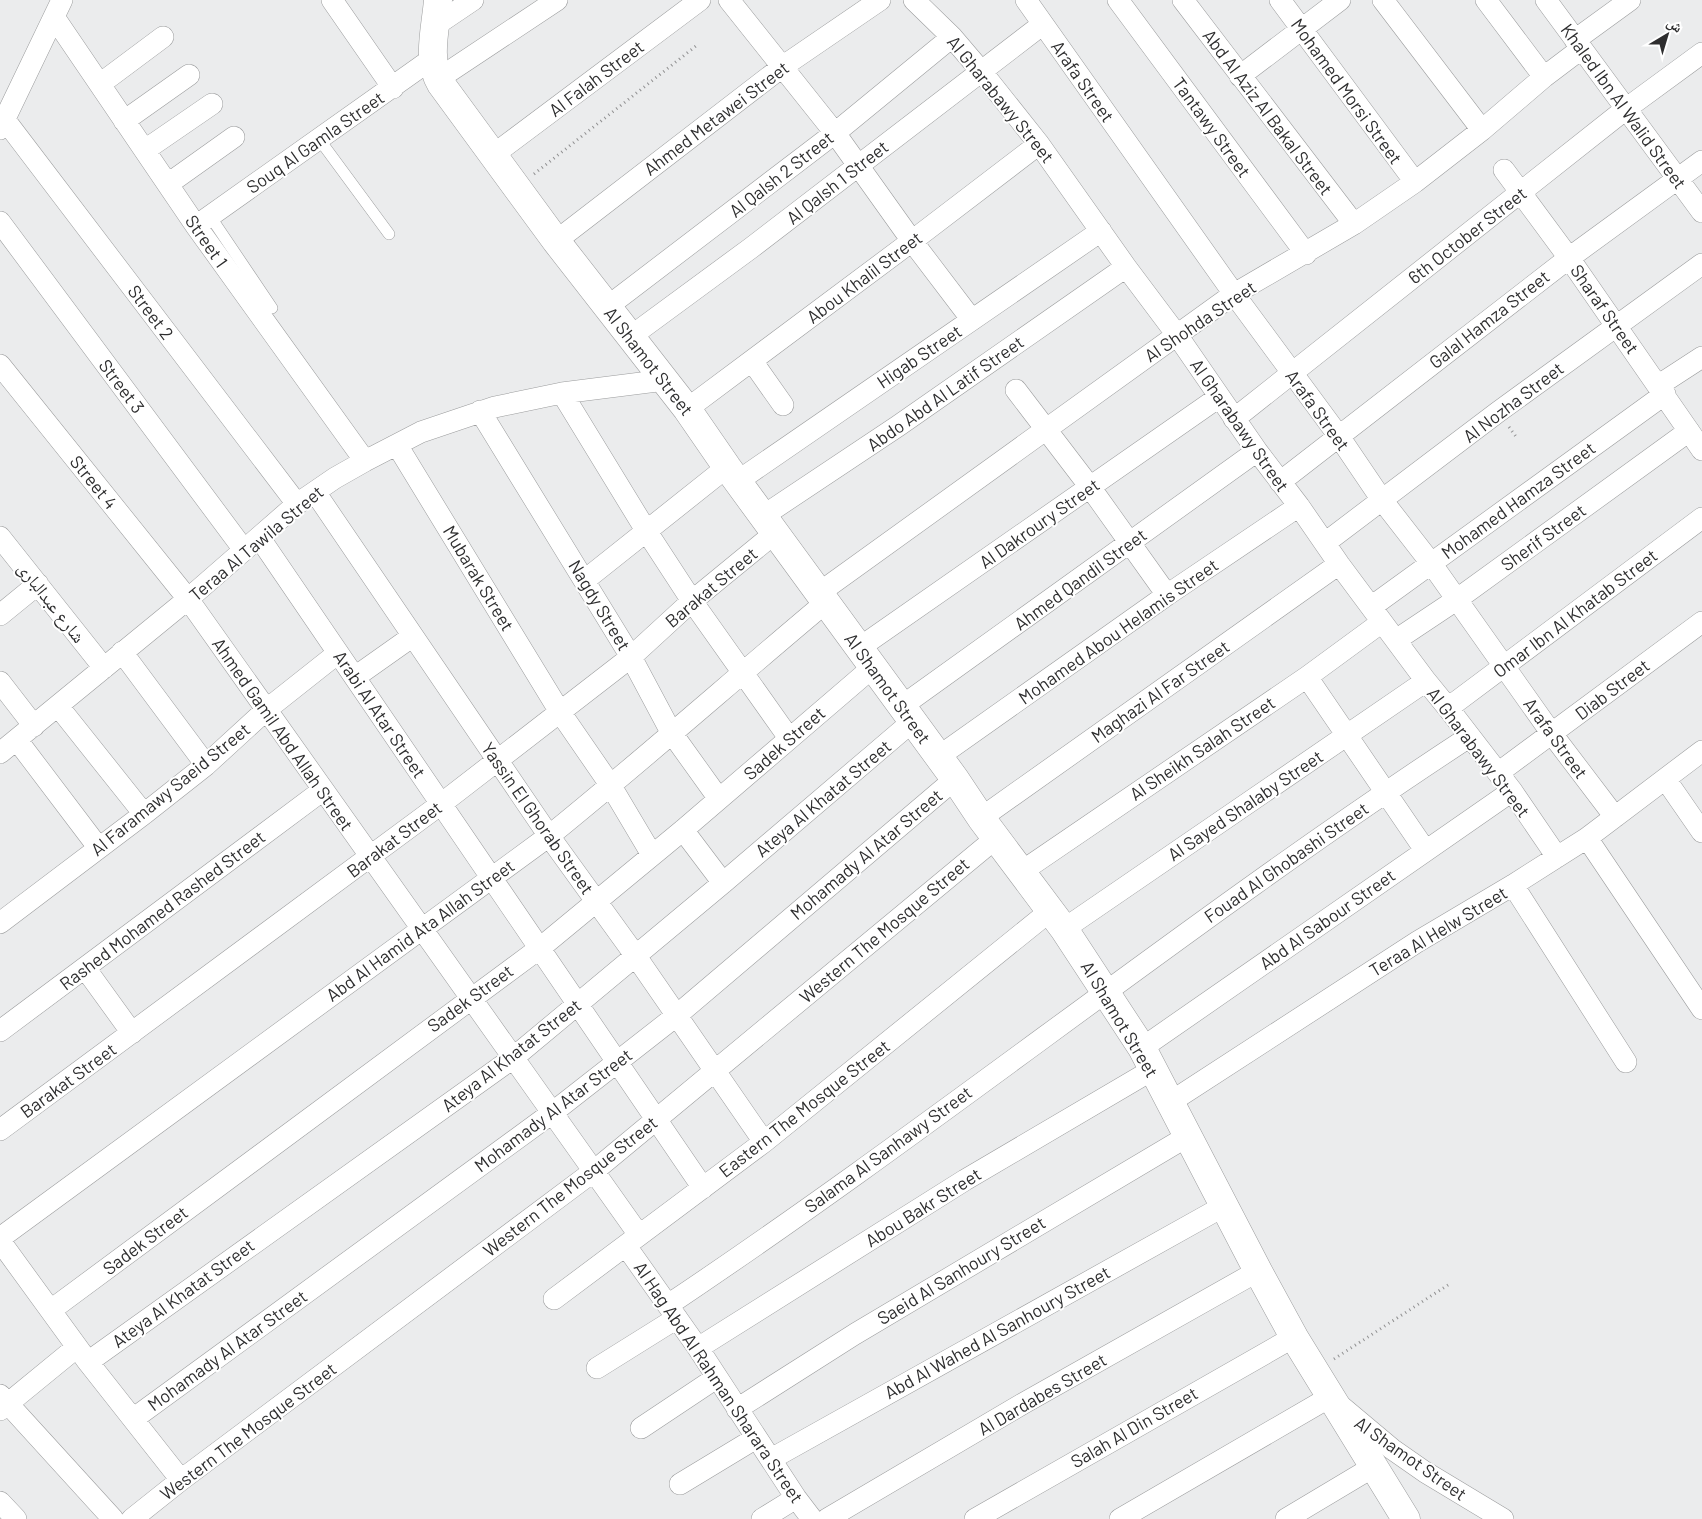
<svg xmlns="http://www.w3.org/2000/svg" width="1702" height="1519" viewBox="0 0 1702 1519" font-family="Barlow,'Noto Naskh Arabic',sans-serif">
<style>
.lines{fill:none;stroke-linecap:round;stroke-linejoin:round}
.lane-casing{stroke:#9b9c9d;stroke-width:12}
.street-casing{stroke:#9b9c9d;stroke-width:22}
.secondary-casing{stroke:#9b9c9d;stroke-width:29}
.path{stroke:#909091;stroke-width:3;stroke-dasharray:1 4;stroke-linecap:butt}
.lane{stroke:#fff;stroke-width:11}
.street{stroke:#fff;stroke-width:21}
.secondary{stroke:#fff;stroke-width:28}
.labels{text-anchor:middle;dominant-baseline:central;stroke-width:4;stroke-linejoin:round;paint-order:stroke}
.street-label{font-size:18px;fill:#2e2e2f;stroke:#fff}
</style>
<rect width="100%" height="100%" fill="#ebeced"/>
<g class="lines">
<defs>
<path id="lane" d="M319,139L389,234
M210,216L272,308"/>
<path id="street" d="M332,0L393,88
M729,0L835,133L912,241L972,320
M914,0L952,37L981,71L1039,144L1126,267L1177,335L1257,451L1299,506L1339,564L1426,681L1448,708L1512,791L1557,857
M1026,0L1234,294L1338,435L1382,500L1431,563L1552,734L1615,817
M1118,0L1306,254
M1183,0L1354,224
M1280,0L1415,182
M1383,0L1482,130
M1486,0L1544,77
M1546,0L1702,212
M54,17L196,226L365,461
M436,25L473,0
M1575,40L1630,0
M1240,76L1340,0
M438,79L557,0
M100,84L163,37
M5,120L297,504
M124,121L189,75
M0,129L62,0
M145,150L212,104
M493,155L700,0
M1504,170L1569,258L1702,450
M168,184L234,137
M0,222L244,550
M196,226L433,58
M556,241L782,67L880,0
M607,307L835,133L952,37
M630,337L751,248L1043,24
M752,361L783,405
M0,365L188,599L639,1235
M1659,385L1702,357
M1016,390L1090,487L1167,595
M562,393L647,532L692,601L789,738
M687,409L912,241L1039,144
M480,411L631,657L671,732L719,799
M1234,419L1627,108L1702,53
M397,445L560,712L611,786L652,855
M738,481L1101,231
M1280,482L1569,258L1702,161
M315,492L549,836L635,955L764,1142
M763,516L898,426L1126,267
M0,537L104,668
M259,537L703,1188
M1325,543L1498,412L1702,264
M585,580L727,467
M819,593L1234,294L1354,224L1415,182L1482,130L1544,77L1581,49
M1371,607L1665,394
M0,615L38,584
M1396,640L1456,600L1689,431
M859,648L1219,397
M122,652L206,765
M355,677L413,636
M1307,677L1425,850
M0,682L34,726
M58,706L144,814
M902,706L1257,451
M1448,708L1702,518
M17,740L98,847
M0,753L188,599L297,504L335,478L365,461L421,432L495,407L562,393L665,380
M938,757L1167,595L1299,506
M1498,773L1702,622
M1666,780L1702,832
M981,818L1339,564
M683,830L723,883
M1587,838L1702,1009
M1021,872L1307,677L1382,622
M1513,885L1626,1062
M0,923L144,814L206,765L266,710L338,653
M1064,929L1426,681
M85,968L132,1033
M0,1031L323,790
M1142,1048L1512,791
M1169,1103L1417,942L1513,885L1587,838L1702,751
M0,1130L441,804L631,657L692,601L775,533
M0,1238L549,836C643,760 733,680 825,603
M0,1241L88,1362L181,1480
M626,1246L698,1348L796,1498L812,1519
M554,1299L764,1142L1050,911
M668,1305C940,1123 1195,916 1469,737
M51,1310L540,948L683,830L873,667
M698,1348L965,1180L1152,1070
M88,1362L513,1058L723,883L913,721
M597,1368L677,1318
M0,1395L113,1519
M737,1409L855,1334L1188,1136
M0,1410L77,1347
M133,1419L552,1113L676,1016L955,779
M641,1428L716,1378
M771,1459L1224,1206
M680,1484L756,1438
M0,1502L16,1519
M132,1519L181,1480L594,1171L996,838
M762,1519L796,1498
M827,1519L1024,1403L1258,1271
M975,1519L1294,1337
M1120,1519L1330,1397L1392,1449L1425,1472L1503,1519
M1286,1519L1373,1467"/>
<path id="secondary" d="M438,0C436,27 426,60 441,84L556,241L687,409L727,467L955,779L981,818L1064,929L1142,1048L1258,1271L1294,1337L1406,1519"/>
</defs>
<use href="#lane" class="lane-casing"/>
<use href="#street" class="street-casing"/>
<use href="#secondary" class="secondary-casing"/>
<path class="path" d="M534,174L696,46
M1509,427L1517,438
M1334,1359L1451,1283"/>
<use href="#lane" class="lane"/>
<use href="#street" class="street"/>
<use href="#secondary" class="secondary"/>
</g>
<g class="labels">
<g class="street-label">
<text transform="translate(596 78) rotate(-37)">Al Falah Street</text>
<text transform="translate(1083 81) rotate(55)">Arafa Street</text>
<text transform="translate(1347 91) rotate(54)">Mohamed Morsi Street</text>
<text transform="translate(1001 99) rotate(51)">Al Gharabawy Street</text>
<text transform="translate(1624 106) rotate(54)">Khaled Ibn Al Walid Street</text>
<text transform="translate(1268 112) rotate(53)">Abd Al Aziz Al Bakal Street</text>
<text transform="translate(716 118) rotate(-37)">Ahmed Metawei Street</text>
<text transform="translate(1212 127) rotate(54)">Tantawy Street</text>
<text transform="translate(315 142) rotate(-35)">Souq Al Gamla Street</text>
<text transform="translate(781 174) rotate(-38)">Al Qalsh 2 Street</text>
<text transform="translate(837 182) rotate(-38)">Al Qalsh 1 Street</text>
<text transform="translate(1467 235) rotate(-38)">6th October Street</text>
<text transform="translate(207 241) rotate(55)">Street 1</text>
<text transform="translate(864 277) rotate(-37)">Abou Khalil Street</text>
<text transform="translate(1605 309) rotate(55)">Sharaf Street</text>
<text transform="translate(151 312) rotate(53)">Street 2</text>
<text transform="translate(1489 319) rotate(-38)">Galal Hamza Street</text>
<text transform="translate(1200 321) rotate(-34)">Al Shohda Street</text>
<text transform="translate(919 356) rotate(-34)">Higab Street</text>
<text transform="translate(649 361) rotate(52)">Al Shamot Street</text>
<text transform="translate(122 386) rotate(53)">Street 3</text>
<text transform="translate(945 393) rotate(-35)">Abdo Abd Al Latif Street</text>
<text transform="translate(1513 402) rotate(-37)">Al Nozha Street</text>
<text transform="translate(1318 410) rotate(54)">Arafa Street</text>
<text transform="translate(1240 425) rotate(55)">Al Gharabawy Street</text>
<text transform="translate(94 482) rotate(51)">Street 4</text>
<text transform="translate(1518 500) rotate(-36)">Mohamed Hamza Street</text>
<text transform="translate(1039 523) rotate(-35)">Al Dakroury Street</text>
<text transform="translate(1543 537) rotate(-36)">Sherif Street</text>
<text transform="translate(256 543) rotate(-40)">Teraa Al Tawila Street</text>
<text transform="translate(479 578) rotate(59)">Mubarak Street</text>
<text transform="translate(1080 579) rotate(-36)">Ahmed Qandil Street</text>
<text transform="translate(711 587) rotate(-40)">Barakat Street</text>
<text transform="translate(52 602) rotate(52)">شارع عبدالبارى</text>
<text transform="translate(600 605) rotate(59)">Nagdy Street</text>
<text transform="translate(1575 613) rotate(-37)">Omar Ibn Al Khatab Street</text>
<text transform="translate(1118 631) rotate(-35)">Mohamed Abou Helamis Street</text>
<text transform="translate(888 688) rotate(54)">Al Shamot Street</text>
<text transform="translate(1612 689) rotate(-37)">Diab Street</text>
<text transform="translate(1160 691) rotate(-35)">Maghazi Al Far Street</text>
<text transform="translate(380 714) rotate(56)">Arabi Al Atar Street</text>
<text transform="translate(283 734) rotate(55)">Ahmed Gamil Abd Allah Street</text>
<text transform="translate(1556 738) rotate(54)">Arafa Street</text>
<text transform="translate(784 743) rotate(-41)">Sadek Street</text>
<text transform="translate(1202 748) rotate(-34)">Al Sheikh Salah Street</text>
<text transform="translate(1479 752) rotate(53)">Al Gharabawy Street</text>
<text transform="translate(170 789) rotate(-39)">Al Faramawy Saeid Street</text>
<text transform="translate(823 798) rotate(-40)">Ateya Al Khatat Street</text>
<text transform="translate(1245 805) rotate(-34)">Al Sayed Shalaby Street</text>
<text transform="translate(538 818) rotate(55)">Yassin El Ghorab Street</text>
<text transform="translate(394 839) rotate(-37)">Barakat Street</text>
<text transform="translate(866 854) rotate(-40)">Mohamady Al Atar Street</text>
<text transform="translate(1286 862) rotate(-35)">Fouad Al Ghobashi Street</text>
<text transform="translate(162 910) rotate(-37)">Rashed Mohamed Rashed Street</text>
<text transform="translate(1327 919) rotate(-35)">Abd Al Sabour Street</text>
<text transform="translate(420 930) rotate(-36)">Abd Al Hamid Ata Allah Street</text>
<text transform="translate(884 930) rotate(-40)">Western The Mosque Street</text>
<text transform="translate(1438 931) rotate(-31)">Teraa Al Helw Street</text>
<text transform="translate(470 998) rotate(-36)">Sadek Street</text>
<text transform="translate(1120 1019) rotate(59)">Al Shamot Street</text>
<text transform="translate(511 1055) rotate(-38)">Ateya Al Khatat Street</text>
<text transform="translate(68 1080) rotate(-36)">Barakat Street</text>
<text transform="translate(804 1108) rotate(-38)">Eastern The Mosque Street</text>
<text transform="translate(553 1110) rotate(-37)">Mohamady Al Atar Street</text>
<text transform="translate(888 1149) rotate(-36)">Salama Al Sanhawy Street</text>
<text transform="translate(570 1186) rotate(-38)">Western The Mosque Street</text>
<text transform="translate(923 1207) rotate(-32)">Abou Bakr Street</text>
<text transform="translate(145 1240) rotate(-37)">Sadek Street</text>
<text transform="translate(961 1270) rotate(-31)">Saeid Al Sanhoury Street</text>
<text transform="translate(183 1293) rotate(-36)">Ateya Al Khatat Street</text>
<text transform="translate(997 1332) rotate(-29)">Abd Al Wahed Al Sanhoury Street</text>
<text transform="translate(227 1350) rotate(-36)">Mohamady Al Atar Street</text>
<text transform="translate(719 1382) rotate(56)">Al Hag Abd Al Rahman Sharara Street</text>
<text transform="translate(1042 1394) rotate(-30)">Al Dardabes Street</text>
<text transform="translate(1134 1427) rotate(-30)">Salah Al Din Street</text>
<text transform="translate(248 1431) rotate(-37)">Western The Mosque Street</text>
<text transform="translate(1411 1458) rotate(35)">Al Shamot Street</text>
</g>
</g>
<g transform="translate(1667 35) rotate(38)" stroke="#ffffff" stroke-width="4" paint-order="stroke">
<path d="M0-4L9 19L0 12L-9 19Z" fill="#2e2e2f"/>
<text y="-8" font-size="14" font-weight="bold" text-anchor="middle" fill="#2e2e2f">ش</text>
</g>
</svg>
